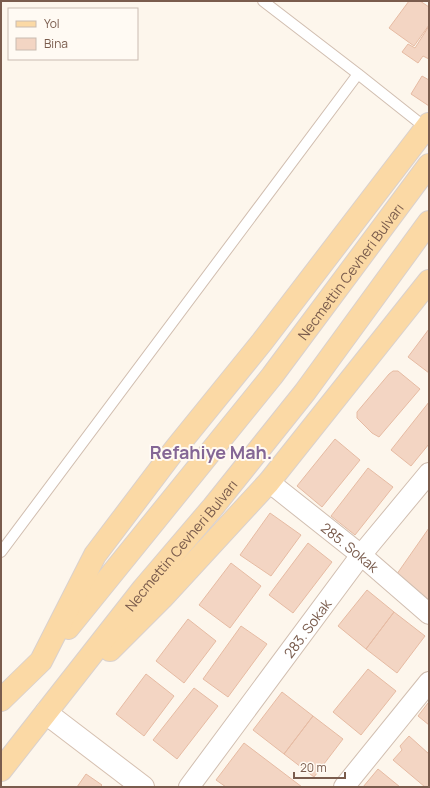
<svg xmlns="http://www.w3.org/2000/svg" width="430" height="788" viewBox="0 0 430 788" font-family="Manrope,sans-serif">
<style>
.building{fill:#f3d5c3;stroke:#e6bba3}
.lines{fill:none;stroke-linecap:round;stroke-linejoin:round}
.lane-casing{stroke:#d1beb0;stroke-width:12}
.street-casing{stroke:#d1beb0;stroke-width:22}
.secondary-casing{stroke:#d6c0b0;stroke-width:24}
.primary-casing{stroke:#dad1cd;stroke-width:24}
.lane{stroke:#fff;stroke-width:10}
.street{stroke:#fff;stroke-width:20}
.secondary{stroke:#fff;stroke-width:22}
.primary{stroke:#fbd9a5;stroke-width:22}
.labels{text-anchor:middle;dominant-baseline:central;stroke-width:4;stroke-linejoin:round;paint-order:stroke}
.street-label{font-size:14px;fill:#7a5c4d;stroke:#fffaf3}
.district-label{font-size:18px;font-weight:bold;fill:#846695;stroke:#fffaf3}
</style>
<rect width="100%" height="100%" fill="#fdf6ec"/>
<path class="building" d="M409,1H420L429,7V25L414,46L389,28Z
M429,26V59L423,56L418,63L402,52L408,44L415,48Z
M422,76L429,80V106L411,94Z
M429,329V373L408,357Z
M393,371H398L420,389L379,437L372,433L357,418V412L389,374Z
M429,402V444L411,466L391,450Z
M335,439L360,460L322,507L297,486Z
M368,468L393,487L355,535L331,516Z
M270,513L301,535L271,576L240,555Z
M429,528V606L392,581Z
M308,543L332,562L293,613L269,595Z
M231,563L261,586L230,628L199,605Z
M367,590L394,612L366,649L338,626Z
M394,612L425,636L397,673L366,649Z
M188,619L216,641L184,683L156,661Z
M241,626L267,644L228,697L203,679Z
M368,669L396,691L361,735L333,712Z
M146,674L174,696L144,736L116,714Z
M194,688L218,706L177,759L153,740Z
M282,692L313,716L284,754L253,730Z
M428,703H429V725L418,716Z
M313,716L343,739L314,777L284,754Z
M409,736L429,754V787H425L393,760L402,750L400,746Z
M244,743L302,787H226L216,780Z
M378,769L400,787H363Z
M86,774L102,785L100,787H77Z"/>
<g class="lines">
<defs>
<path id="lane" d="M358,74L426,128
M1,552L358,74L263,1"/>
<g id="street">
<path id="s1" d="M269,482L361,555L429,614"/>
<path id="s2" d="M189,787L361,555L429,473"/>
<path d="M344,787L429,682"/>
</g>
<path id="secondary" d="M46,713L143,787"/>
<g id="primary">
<path id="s3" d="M68,628L272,376L429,165"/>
<path d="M110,650L162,598L269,482L429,281"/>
<path d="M1,700L41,661L95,555L176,448L262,342L429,124"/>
<path id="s4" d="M1,770L143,589L213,507L305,392L429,222"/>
</g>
</defs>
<use href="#lane" class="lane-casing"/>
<use href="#street" class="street-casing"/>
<use href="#secondary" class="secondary-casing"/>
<use href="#primary" class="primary-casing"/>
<use href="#lane" class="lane"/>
<use href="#street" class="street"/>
<use href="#secondary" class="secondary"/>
<use href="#primary" class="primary"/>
</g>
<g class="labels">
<g class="street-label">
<text stroke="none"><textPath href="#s3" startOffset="455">Necmettin Cevheri Bulvarı</textPath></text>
<text stroke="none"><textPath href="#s4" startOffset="288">Necmettin Cevheri Bulvarı</textPath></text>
<text stroke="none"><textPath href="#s1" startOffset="104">285. Sokak</textPath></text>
<text stroke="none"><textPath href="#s2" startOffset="198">283. Sokak</textPath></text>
</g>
<g class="district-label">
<text x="211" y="452">Refahiye Mah.</text>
</g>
</g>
<rect width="430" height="788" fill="none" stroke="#7a5c4d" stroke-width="4"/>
<rect x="8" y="8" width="130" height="52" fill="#fffaf3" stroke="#cabbb1"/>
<rect x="16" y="21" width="20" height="6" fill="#fbd9a5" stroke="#cabbb1"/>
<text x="44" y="28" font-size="12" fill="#7a5c4d">Yol</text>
<rect x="16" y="38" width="20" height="12" fill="#f3d5c3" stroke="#cabbb1"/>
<text x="44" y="48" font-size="12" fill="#7a5c4d">Bina</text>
<path d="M294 772v6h51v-6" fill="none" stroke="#7a5c4d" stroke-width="2"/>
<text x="300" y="772" font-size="12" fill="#7a5c4d" stroke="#fffaf3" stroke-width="3" paint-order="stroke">20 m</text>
</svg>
